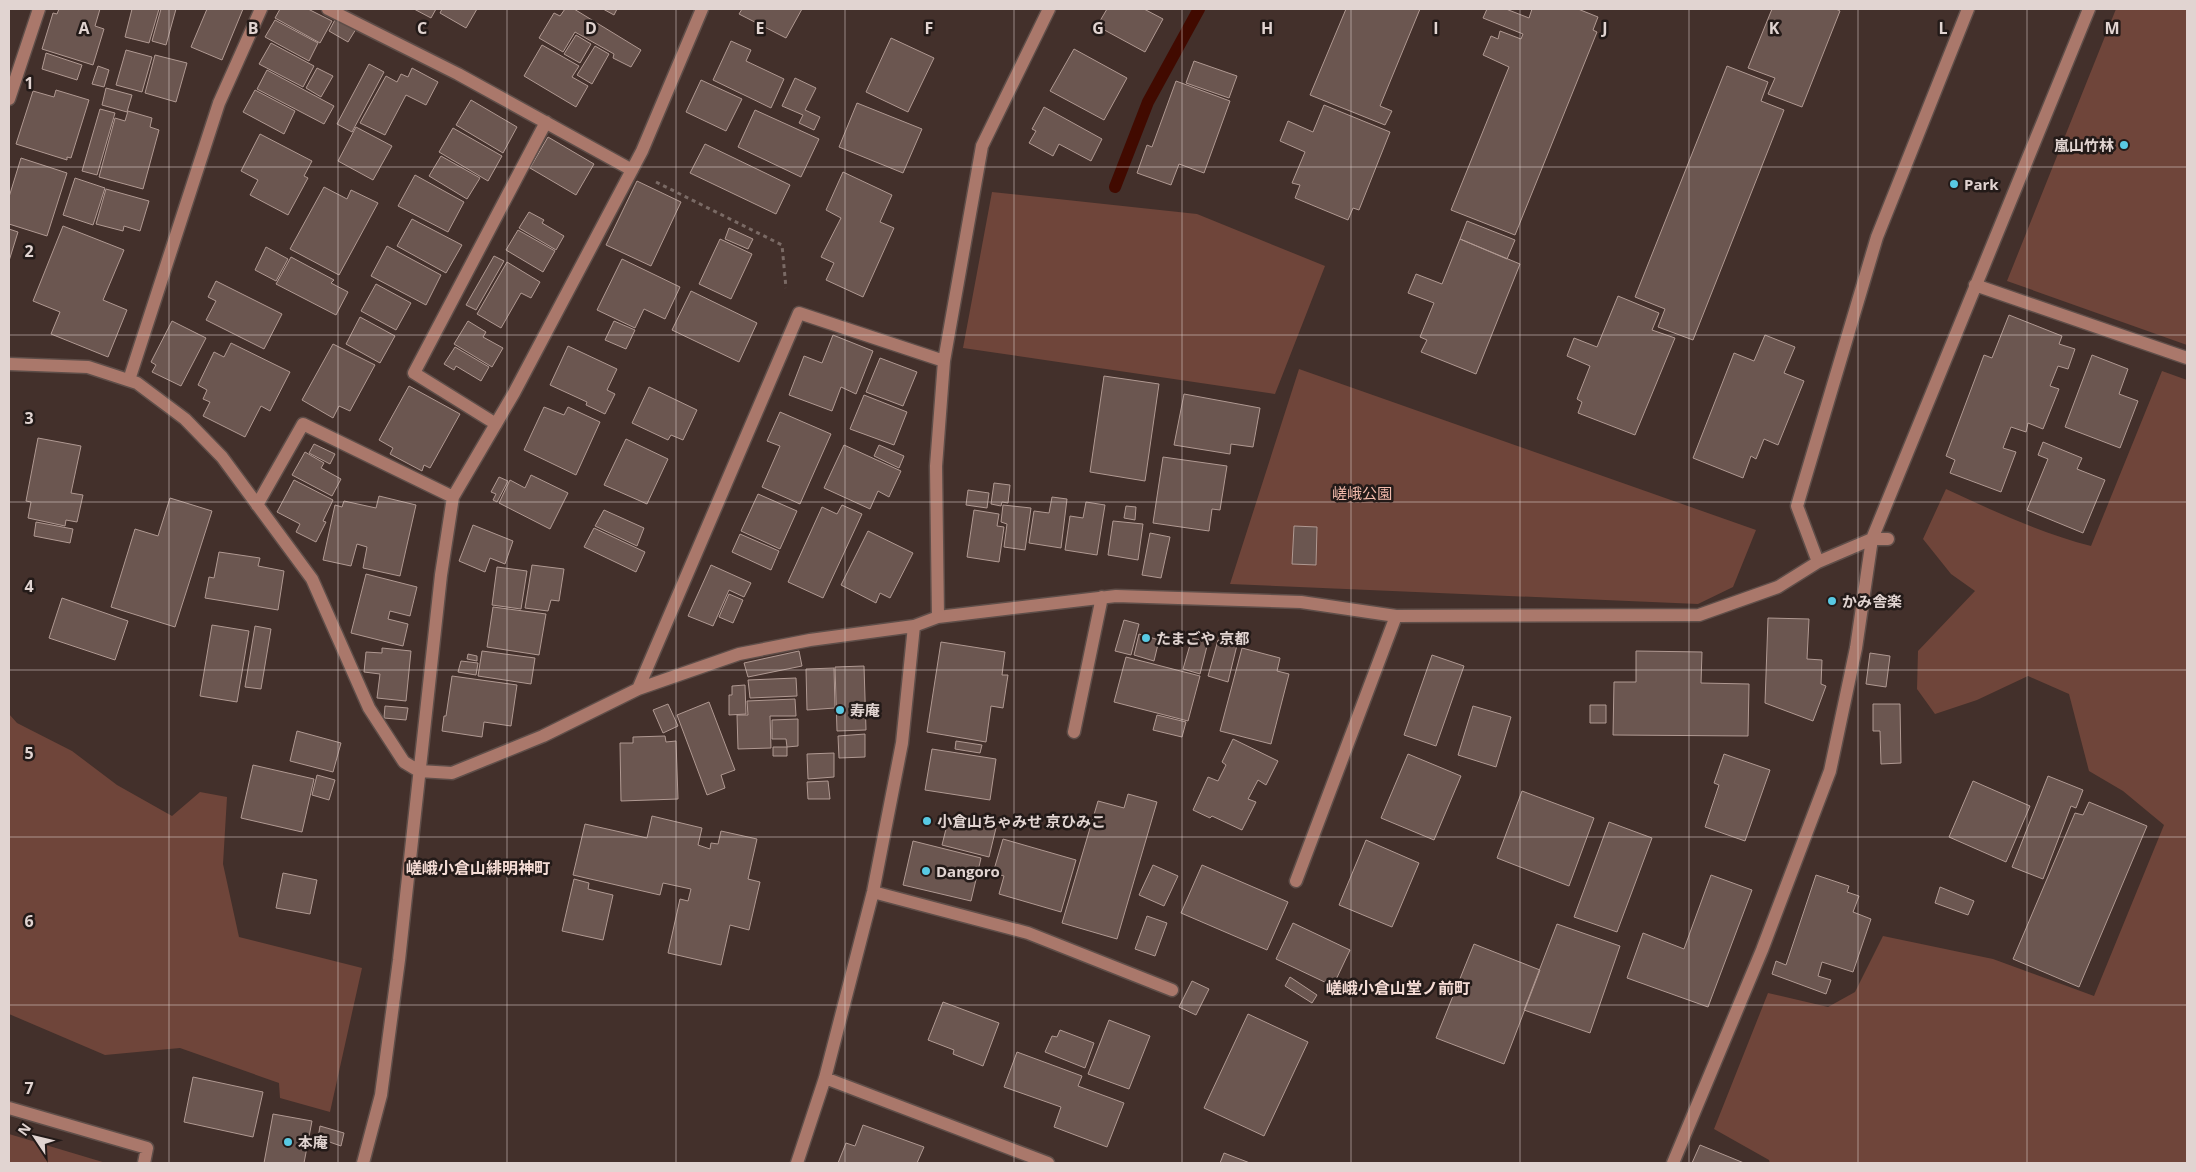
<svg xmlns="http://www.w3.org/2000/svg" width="2196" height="1172" viewBox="0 0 2196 1172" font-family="'Open Sans','Noto Sans JP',sans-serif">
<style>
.green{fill:#6f453a}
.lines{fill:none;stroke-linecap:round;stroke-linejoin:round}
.stream{stroke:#410a00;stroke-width:12}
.building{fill:#6b5650;stroke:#b09992}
.minor-casing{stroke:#5f4e49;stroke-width:15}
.path{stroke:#7a6a65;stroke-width:3;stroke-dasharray:4 4;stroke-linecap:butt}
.minor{stroke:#aa786b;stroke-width:12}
.grid{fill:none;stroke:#e1d4d1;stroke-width:1;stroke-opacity:0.55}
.poi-dot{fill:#58c9e3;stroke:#231a18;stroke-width:2}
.labels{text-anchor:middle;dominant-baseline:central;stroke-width:5;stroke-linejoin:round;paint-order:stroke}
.poi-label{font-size:15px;font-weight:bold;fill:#e1d4d1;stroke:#231a18;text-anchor:start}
.park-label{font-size:15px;fill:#f4bbac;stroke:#231a18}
.neighbourhood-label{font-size:16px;font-weight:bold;fill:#f5dcd5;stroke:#231a18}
.grid-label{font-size:16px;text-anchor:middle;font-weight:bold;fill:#e1d4d1;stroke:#231a18;stroke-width:5;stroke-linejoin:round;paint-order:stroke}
</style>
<rect width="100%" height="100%" fill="#43302b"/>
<path class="green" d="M2116,9H2187V345L2007,281Z
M992,192L1197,214L1325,266L1275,394L963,348Z
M1299,369L1756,530L1733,587L1698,604L1230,584Z
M2162,371L2187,380V1163H1770L1769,1160L1714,1129L1768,993L1828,1007L1855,992L1883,936L1993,959L2094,996L2164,825L2123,791L2089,771L2069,694L2028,676L1977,700L1935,714L1917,689L1918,651L1975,591L1951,574L1923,539L1946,489C1993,511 2041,533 2091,546Z
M9,714L17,723L72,751L117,785L172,816L200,792L227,797L223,864L239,937L362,968L330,1112L280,1098L279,1083L180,1048L105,1055L9,1014Z
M9,1134L106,1163H9Z"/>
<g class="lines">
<path class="stream" d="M1115,187L1148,102L1199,9"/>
</g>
<path class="building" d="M59,9H100L95,26L104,29L93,65L42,49L53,13L57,14Z
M132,9H159L149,43L125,37Z
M161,9H176L166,45L152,41Z
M207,9H243L222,60L191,47Z
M280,9H308L332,21L320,43L275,18Z
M414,9H436L431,18Z
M442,9H477L466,28L440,13Z
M565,9H574L641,50L631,67L613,58L614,54L575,32L563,52L539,38L554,13L560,16Z
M603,9H617L614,15Z
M742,9H802L786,38L739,14Z
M1107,9H1144L1163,19L1145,52L1097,26Z
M1346,9H1420L1380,106L1392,111L1385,125L1310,95Z
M1487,9H1506L1529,18L1532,9H1578L1598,17L1593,30L1597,32L1515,235L1451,210L1509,67L1483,55L1491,36L1498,39L1500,31L1521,39L1523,34L1483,18Z
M1772,9H1836L1840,11L1802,107L1768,94L1775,78L1748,68Z
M336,18L356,29L348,42L329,31Z
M275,20L318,43L309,61L265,37Z
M576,35L591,44L580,63L564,54Z
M891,38L934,58L908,112L866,92Z
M731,41L751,50L746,61L784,79L771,108L713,80Z
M271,43L314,66L303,87L259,64Z
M542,45L579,66L572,77L588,86L576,107L524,76Z
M595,46L609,54L592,84L577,75Z
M1074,49L1127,78L1104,120L1050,91Z
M126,50L152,57L142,92L116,85Z
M46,53L82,65L77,80L42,69Z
M155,55L187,63L176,102L145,93Z
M1194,61L1237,76L1229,98L1186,83Z
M369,64L384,72L352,132L337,124Z
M98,66L109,70L104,87L92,84Z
M1727,66L1768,82L1761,101L1784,110L1693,340L1658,327L1665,309L1635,297Z
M317,68L333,76L321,97L306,88Z
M412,68L438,82L426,105L406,95L385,135L360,123L386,76L397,82L401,74L408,77Z
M267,70L334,106L324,124L257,89Z
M795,78L816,88L805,110L820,117L814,130L799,123L803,115L782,106Z
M701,80L742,99L726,131L686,112Z
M1176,81L1230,101L1204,173L1179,164L1171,185L1137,173L1147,145L1152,147Z
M106,88L132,95L127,112L102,105Z
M56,90L89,100L71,158L67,157V160L16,144L33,91L54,97Z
M255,90L295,111L284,134L243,112Z
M471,100L517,127L503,153L456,125Z
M857,103L922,129L903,173L839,147Z
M1324,105L1390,132L1359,210L1353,208L1348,220L1295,198L1300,185L1292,183L1305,152L1280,141L1288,121L1313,132Z
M1044,107L1102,139L1091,161L1059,144L1053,156L1029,143L1036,131L1032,129Z
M100,109L115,113L97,175L82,171Z
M755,110L819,139L801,177L738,147Z
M128,111L152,118L150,127L159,130L143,189L99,177L115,118L125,121Z
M356,127L392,146L373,180L338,161Z
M453,128L502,156L488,181L439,152Z
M260,134L312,161L304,176L308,178L288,215L250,195L258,180L241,171Z
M548,137L594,164L576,195L530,168Z
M705,144L790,185L776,214L690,173Z
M441,156L480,178L467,199L429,176Z
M21,158L67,173L47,236L9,224V197Z
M843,172L892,195L880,222L894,228L863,297L826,280L834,263L821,257L841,218L826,210Z
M415,175L464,202L448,232L398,206Z
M75,178L105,188L93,225L63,215Z
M637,181L681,202L651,266L606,245Z
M324,187L347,199L351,190L378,203L339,275L290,249Z
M106,189L149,201L140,231L124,226L123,231L96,224Z
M529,212L544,220L542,223L564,236L556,250L519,228Z
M412,219L462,245L446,273L397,246Z
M1467,221L1515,240L1507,259L1460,239Z
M63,226L124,250L103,300L127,310L108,357L51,334L60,312L33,301Z
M729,228L753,239L748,249L725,239Z
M9,229L18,232L9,261Z
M518,230L555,251L543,272L506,250Z
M720,239L752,254L731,299L699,284Z
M1460,239L1520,264L1476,374L1421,352L1427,340L1420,337L1434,303L1408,293L1416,274L1442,284Z
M387,246L441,275L426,305L371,276Z
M266,247L288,259L276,281L255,270Z
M494,256L504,261L476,310L466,305Z
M291,257L334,280L331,283L348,292L336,315L276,284Z
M622,259L680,287L665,319L644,309L635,328L597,310Z
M507,262L540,282L531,298L521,293L501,328L477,314Z
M216,281L282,314L264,349L206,320L216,301L208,297Z
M376,284L411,303L396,330L361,311Z
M691,291L757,323L739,362L672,330Z
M1618,296L1659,313L1652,330L1675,338L1635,435L1578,413L1582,402L1577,399L1590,366L1567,356L1574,338L1597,347Z
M2009,315L2062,336L2059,344L2075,349L2068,369L2058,366L2050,386L2059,389L2043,429L2028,423L2026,432L2011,427L2003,448L2016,452L2001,492L1950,473L1955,460L1946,456L1984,355L1992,358Z
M360,317L395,336L380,363L346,344Z
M172,321L206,338L181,386L152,372L156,365L151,362Z
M468,321L486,332L483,337L503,348L492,367L454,344Z
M614,321L635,330L626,349L605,340Z
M833,335L873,351L856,394L841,387L832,411L789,395L804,356L822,363Z
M1765,335L1795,347L1784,373L1804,381L1778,445L1764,439L1756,459L1751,456L1743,478L1693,458L1734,353L1754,361Z
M231,343L290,372L270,411L261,406L245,437L203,416L210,402L203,399L207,390L198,385L214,352L224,357Z
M333,344L375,365L350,411L339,406L333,418L302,400Z
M568,346L617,369L607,390L615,394L605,414L586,405L587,402L550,385Z
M455,347L489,367L481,381L456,366L454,370L444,364Z
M2092,355L2128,369L2119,394L2138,401L2120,448L2065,427Z
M880,358L917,372L903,406L866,392Z
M1104,376L1159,384L1145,481L1090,472Z
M409,386L460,414L430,468L424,465L422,471L390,454L393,448L379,440Z
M649,387L697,410L683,440L671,435L668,440L632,423Z
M1184,394L1260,408L1253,447L1231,444L1230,454L1174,445Z
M864,395L907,412L894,445L850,429Z
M544,407L564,415L568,407L600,422L576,475L524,450Z
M780,412L831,434L800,504L762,487L780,446L767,441Z
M38,438L81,446L71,493L83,495L77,522L66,520L65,526L28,518L31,502L26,501Z
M626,439L668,459L647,504L604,485Z
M2043,442L2082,458L2077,469L2105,480L2083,533L2027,510L2048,459L2038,455Z
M314,444L335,454L330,464L309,453Z
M844,445L901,471L889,497L878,491L870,509L824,488Z
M879,445L904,456L899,468L874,456Z
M305,452L324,463L321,468L341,479L332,496L292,475Z
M1163,457L1227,466L1220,510L1212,509L1209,531L1153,523Z
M531,475L568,493L550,529L499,503L510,480L525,488Z
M499,477L508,481L497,502L493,500L496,494L491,492Z
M294,480L333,500L323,521L326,522L316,542L296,532L300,524L277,512Z
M994,483L1010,485L1008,503L1002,502L1001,506L991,504Z
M968,490L989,493L987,508L966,505Z
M758,494L797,511L780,549L741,531Z
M379,496L416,505L400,576L363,568L367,547L357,544L351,566L323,560L335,505L342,507L344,501L376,508Z
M1052,497L1067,499L1061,548L1029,543L1034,511L1049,513Z
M170,498L212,511L175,627L111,607L135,529L158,536Z
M1086,502L1105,505L1097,555L1065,550L1070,516L1083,518Z
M842,505L862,514L823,598L788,582L822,507L837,514Z
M1003,505L1031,508L1025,550L1004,547L1007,524L1001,522Z
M1126,506L1136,507L1135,520L1124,518Z
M604,510L644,528L637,546L595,526Z
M974,510L999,514L997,526L1004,527L999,562L967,557Z
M1113,521L1143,524L1138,560L1108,555Z
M36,522L73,529L70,543L34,536Z
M473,525L513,541L505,564L490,558L485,572L459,561Z
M1294,526L1317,527L1316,565L1292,564Z
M594,528L645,552L636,572L584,547Z
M868,531L913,553L890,598L880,593L876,603L841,585Z
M1150,533L1170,537L1161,578L1142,575Z
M740,534L779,551L771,570L732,552Z
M219,552L260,558L258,566L284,571L278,610L205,598L209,577L214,578Z
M532,565L564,569L559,601L551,600L548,611L525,608Z
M711,565L751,583L744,597L729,590L713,626L688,616Z
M497,567L527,571L521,609L492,605Z
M366,574L417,587L410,616L390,611L388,619L408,624L403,646L351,633Z
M729,594L743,600L733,623L719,617Z
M62,598L128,621L115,660L49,638Z
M493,607L546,614L539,655L487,647Z
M1768,618L1809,619L1807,659L1822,660L1821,684L1826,686L1813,721L1765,703Z
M1124,620L1139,624L1131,655L1115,651Z
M212,625L249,631L237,702L200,696Z
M255,626L271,629L261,689L245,687Z
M1139,634L1159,640L1154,661L1134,655Z
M1192,638L1208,642L1200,674L1183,669Z
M1218,640L1237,645L1228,682L1208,676Z
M941,642L1005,652L1002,675H1008L1003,708L991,706L986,742L927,732Z
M382,648L411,651L406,701L377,698L380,674L364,672L366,652L382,653Z
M1242,648L1280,658L1277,671L1289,674L1271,744L1220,731Z
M482,651L535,658L531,684L478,676Z
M799,651L802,666L748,677L744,663Z
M1636,651L1702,652L1701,683L1749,684L1748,736L1613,735L1614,682H1636Z
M1870,653L1890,656L1886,687L1866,684Z
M468,654L477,656V661L467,659Z
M1432,655L1464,666L1436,746L1404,735Z
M1126,657L1200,676L1188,721L1114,702Z
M461,661L478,663L476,675L458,672Z
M864,666L866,730L837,731L835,667Z
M834,668L835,708L807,710L806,669Z
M452,676L517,685L511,726L484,722L482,737L442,731L444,716H446Z
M796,678L797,696L750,698L748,680Z
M745,685L746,714L729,715V695H732V686Z
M795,699L796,716H770L771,748L738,749L737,715H748L747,701Z
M709,702L735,770L721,775L725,788L707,795L677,715Z
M668,704L678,726L663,733L653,710Z
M1873,704H1900L1901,763L1881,764L1880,731H1873Z
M1590,705H1606V723H1590Z
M385,706L408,708L406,720L384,718Z
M1473,706L1511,717L1496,767L1458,755Z
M1157,715L1186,722L1182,737L1153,730Z
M798,719V746L787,747L786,739H772V720Z
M297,731L341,743L333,772L290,761Z
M865,734V757L839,758L838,736Z
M665,736L666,742L676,741L678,799L621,801L620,743H633V737Z
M1233,739L1278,761L1266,785L1258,780L1248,799L1256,802L1242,830L1212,816L1210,818L1193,810L1208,777L1218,781L1226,765L1222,762Z
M956,741L982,745L980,753L955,749Z
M773,747H787V756H773Z
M932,749L996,759L990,800L925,790Z
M834,753V777L808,779L807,754Z
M1408,754L1461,776L1434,840L1381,818Z
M1724,754L1770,770L1745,841L1705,827L1719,785L1714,783Z
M253,765L314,779L302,832L241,818Z
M317,775L335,780L329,800L312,795Z
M2048,776L2083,790L2076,808L2071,806L2043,879L2012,867Z
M828,781L830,799H808L807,782Z
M1973,781L2030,806L2006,862L1949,837Z
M1522,791L1594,818L1569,886L1497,858Z
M1128,794L1157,802L1117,939L1062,923L1098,801L1124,808Z
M2089,802L2147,826L2079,987L2013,959L2075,813L2083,815Z
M652,816L702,828L698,845L710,849L711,843L718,844L721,831L757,839L748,879L760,882L749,930L730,925L721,965L668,953L680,899L688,901L691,889L663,883L660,895L573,875L585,824L647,838Z
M949,817L996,828L989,857L942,845Z
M1609,822L1652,838L1617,932L1574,917Z
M1003,839L1076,860L1061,912L999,894L1004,876L993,873Z
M1366,840L1419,863L1392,927L1339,905Z
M913,841L981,858L971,901L903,885Z
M1153,865L1178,876L1164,906L1139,895Z
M1202,865L1288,902L1267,950L1181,913Z
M283,873L317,880L310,914L276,908Z
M1711,875L1752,890L1708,1007L1627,978L1643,933L1684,949Z
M1816,875L1849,886L1847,892L1859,896L1853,912L1871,919L1853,972L1822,962L1818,976L1831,980L1826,994L1772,974L1776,961L1786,965Z
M574,879L589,883L588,889L613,895L603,940L562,931Z
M1940,887L1974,901L1968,915L1935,903Z
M1147,916L1167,923L1155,956L1135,949Z
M1293,923L1350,950L1333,986L1276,959Z
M1557,924L1620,946L1590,1033L1524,1010Z
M1474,944L1540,970L1504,1064L1436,1038Z
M1290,977L1317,995L1312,1003L1285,986Z
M1192,981L1209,989L1196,1015L1179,1007Z
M943,1002L999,1023L983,1066L953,1054L954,1050L928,1040Z
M1248,1014L1308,1042L1264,1136L1204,1108Z
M1109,1020L1150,1036L1129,1089L1088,1074Z
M1060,1030L1094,1043L1085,1068L1045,1052L1052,1036L1057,1037Z
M1017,1052L1082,1076L1078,1086L1124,1103L1107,1147L1054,1127L1061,1107L1004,1087Z
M193,1077L263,1092L253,1137L184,1122Z
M273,1114L312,1121L304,1163H264Z
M863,1125L924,1147L917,1163H838L846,1143L855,1146Z
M320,1126L344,1133L341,1146L318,1138Z
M1700,1145L1744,1163H1692Z
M1224,1153L1250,1163H1220Z"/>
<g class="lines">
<defs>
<path id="minor" d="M328,9L458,74L632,170
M9,99L39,9
M1975,285L2187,358
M9,364L88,367L137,383L185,419L222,457L312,579L369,708L404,762L419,771L452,773L543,736L638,689L739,654L810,640L914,626L938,617L1116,596L1301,602L1396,616L1699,615L1778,587L1818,562
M129,380L219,103L261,9
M496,424L414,373L546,122
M257,505L303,424L453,497
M1888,539H1872L1818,562L1797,506L1877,237L1968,9
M938,617L936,466L944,361L982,146L1049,9
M638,689L799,313L944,361
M1074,732L1102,597
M1296,881L1396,616
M873,892L1028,933L1172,990
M825,1078L1048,1163
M9,1108L147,1148L144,1163
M363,1163L381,1095L399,960L441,575L453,497L514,393L642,151L702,9
M797,1163L825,1078L873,892L902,743L914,626
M1673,1163L1762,950L1830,771L1856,648L1872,539L2089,9"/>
</defs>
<use href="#minor" class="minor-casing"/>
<path class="path" d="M656,182L782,245L786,288"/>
<use href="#minor" class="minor"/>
</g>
<path class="grid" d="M169,9V1163M338,9V1163M507,9V1163M676,9V1163M845,9V1163M1014,9V1163M1182,9V1163M1351,9V1163M1520,9V1163M1689,9V1163M1858,9V1163M2027,9V1163M9,167H2187M9,335H2187M9,502H2187M9,670H2187M9,837H2187M9,1005H2187"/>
<g class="poi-dot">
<circle cx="2124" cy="145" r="5"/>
<circle cx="1954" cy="184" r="5"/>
<circle cx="1832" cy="601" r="5"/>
<circle cx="1146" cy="638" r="5"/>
<circle cx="840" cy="710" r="5"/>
<circle cx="927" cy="821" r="5"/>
<circle cx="926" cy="871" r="5"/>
<circle cx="288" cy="1142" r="5"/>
</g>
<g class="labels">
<g class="poi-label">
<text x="2114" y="145" text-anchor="end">嵐山竹林</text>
<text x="1964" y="184">Park</text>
<text x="1842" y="601">かみ舎楽</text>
<text x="1156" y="638">たまごや 京都</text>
<text x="850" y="710">寿庵</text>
<text x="937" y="821">小倉山ちゃみせ 京ひみこ</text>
<text x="936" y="871">Dangoro</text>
<text x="298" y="1142">本庵</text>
</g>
<g class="park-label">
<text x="1362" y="493">嵯峨公園</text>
</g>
<g class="neighbourhood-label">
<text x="478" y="868">嵯峨小倉山緋明神町</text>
<text x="1398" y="988">嵯峨小倉山堂ノ前町</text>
</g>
</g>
<g class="grid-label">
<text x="84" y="34">A</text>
<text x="253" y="34">B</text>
<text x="422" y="34">C</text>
<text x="591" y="34">D</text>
<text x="760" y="34">E</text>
<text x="929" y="34">F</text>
<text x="1098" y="34">G</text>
<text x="1267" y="34">H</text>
<text x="1436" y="34">I</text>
<text x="1605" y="34">J</text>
<text x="1774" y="34">K</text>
<text x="1943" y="34">L</text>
<text x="2112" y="34">M</text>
<text x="29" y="89">1</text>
<text x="29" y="257">2</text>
<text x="29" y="424">3</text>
<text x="29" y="592">4</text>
<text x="29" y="759">5</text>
<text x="29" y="927">6</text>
<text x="29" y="1094">7</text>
</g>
<rect width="2196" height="1172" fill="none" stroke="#e1d4d1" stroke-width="20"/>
<g transform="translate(35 1137) rotate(305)" stroke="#231a18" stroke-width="4" paint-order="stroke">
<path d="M0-4L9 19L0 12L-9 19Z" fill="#e1d4d1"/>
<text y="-8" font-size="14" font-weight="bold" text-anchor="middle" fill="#e1d4d1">N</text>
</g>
</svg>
